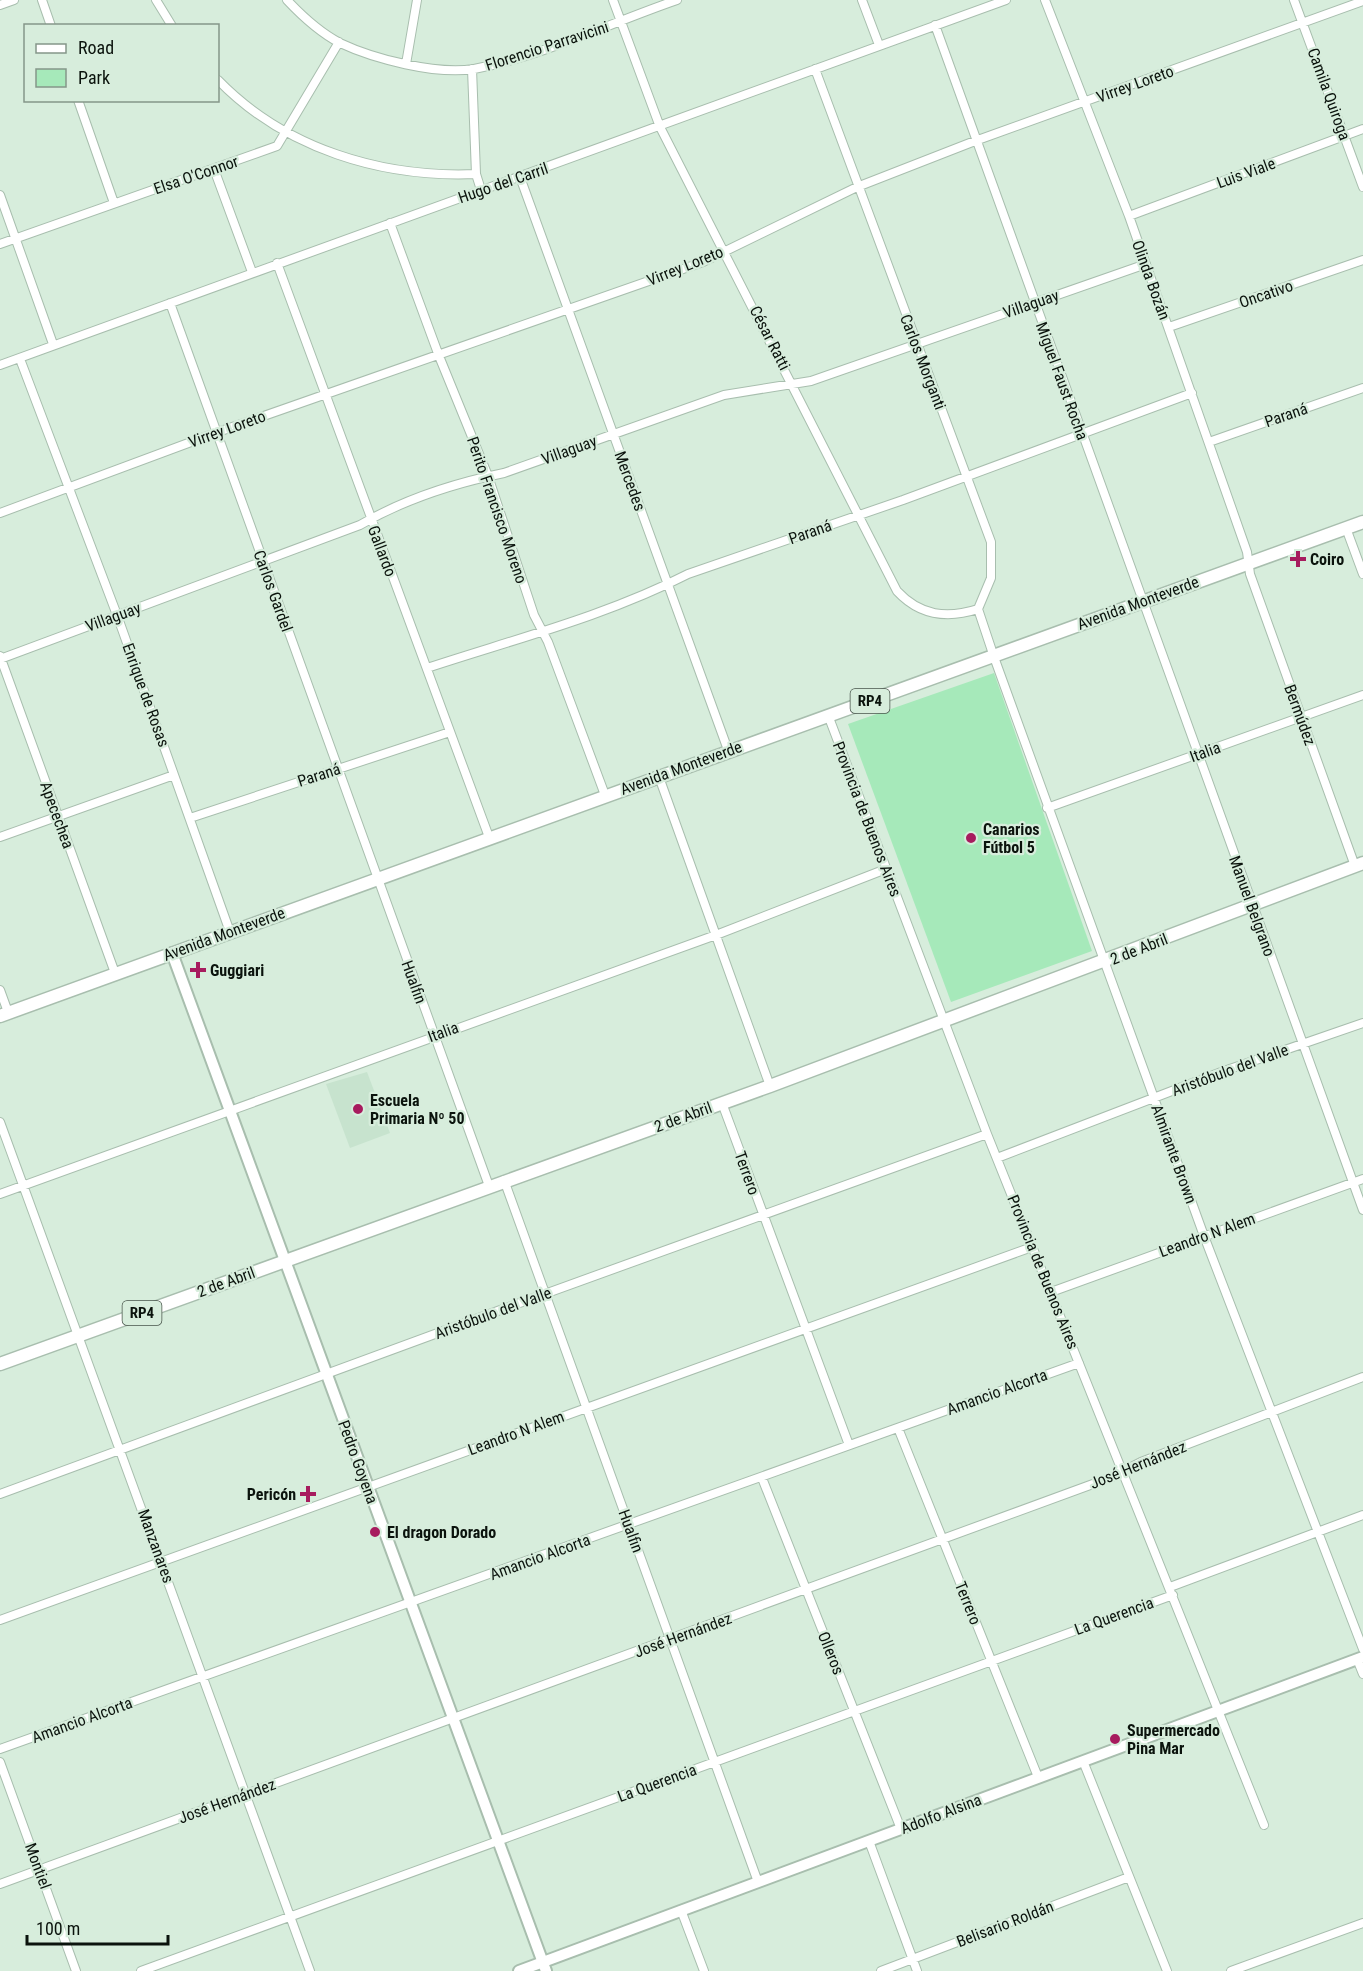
<svg xmlns="http://www.w3.org/2000/svg" width="1363" height="1971" viewBox="0 0 1363 1971" font-family="'Roboto Condensed',sans-serif">
<style>
.built{fill:#c7e3ce}
.green{fill:#a6e9ba}
.lines{fill:none;stroke-linecap:round;stroke-linejoin:round}
.street-casing{stroke:#a8beae;stroke-width:10}
.secondary-casing{stroke:#a8beae;stroke-width:14}
.primary-casing{stroke:#a8beae;stroke-width:15}
.street{stroke:#fff;stroke-width:8}
.secondary{stroke:#fff;stroke-width:10}
.primary{stroke:#fff;stroke-width:12}
.poi-dot{fill:#a71b5e;stroke:#d7eddc;stroke-width:2}
.labels{text-anchor:middle;dominant-baseline:central;stroke-width:4.5;stroke-linejoin:round;paint-order:stroke}
.shield{fill:#d7eddc;stroke:#48544b;stroke-width:1.5}
.shield-label{font-size:15px;font-weight:bold;fill:#0b130d}
.street-label{font-size:16px;fill:#0b130d;stroke:#d7eddc}
.poi-label{font-size:16px;font-weight:bold;fill:#0b130d;stroke:#d7eddc;text-anchor:start}
</style>
<rect width="100%" height="100%" fill="#d7eddc"/>
<path class="built" d="M367,1072L390,1133L350,1148L326,1084Z"/>
<path class="green" d="M994,673L1092,951L951,1002L848,724Z"/>
<g class="lines">
<defs>
<path id="street" d="M42,0L51,26
M156,0L172,26
M287,0C302,16 321,33 340,43C374,59 436,75 474,69C543,56 610,23 677,0
M613,0L660,127L897,591C920,616 947,619 978,609
M862,0L879,45
M1045,0L1129,216L1247,552L1250,574L1355,866
M1294,0L1363,187
M0,5L14,0
M935,25L1363,1210
M406,64L417,0
M472,69L476,174L481,190
M815,69L991,542V578L978,609L994,657L1204,1236L1363,1649
M218,80C285,149 382,178 476,174
M78,100L114,203
M214,169L252,272
M520,177L728,750
M0,195L53,344
M1129,216L1363,129
M390,223L439,356L488,476L534,615L548,642L605,795
M0,244L277,146L339,42
M277,263L489,837
M170,303L489,1186
M1169,327L1363,260
M20,359L117,615L230,932
M0,365L1006,0
M1209,442L1363,388
M0,513L218,432L703,262L857,187L975,141L1363,1
M1346,528L1363,574
M0,656L115,973
M0,659L360,525C403,500 455,483 504,473L724,395L811,381L1146,264
M427,668C515,639 606,616 688,574L903,500L1192,393
M828,715L987,1134L1264,1825
M659,777L770,1086
M1047,808L1363,695
M190,818L450,732
M0,837L174,775
M0,990L8,1012
M722,1103L849,1445
M0,1122L310,1971
M997,1158L1224,1071L1363,1023
M504,1180L758,1882
M0,1194L716,935L886,869
M1051,1292L1363,1179
M898,1428L1038,1777
M762,1478L901,1829
M0,1494L503,1309L987,1134
M1170,1587L1363,1515
M0,1620L1032,1247
M1357,1659L1363,1674
M0,1749L1079,1363
M1083,1761L1167,1971
M0,1762L76,1971
M869,1841L917,1971
M0,1884L1112,1477L1141,1462L1363,1377
M681,1910L704,1971
M141,1971L1173,1595
M881,1971L1129,1877
M1231,1971L1363,1923"/>
<path id="secondary" d="M172,953L546,1971
M519,1971L1363,1657"/>
<path id="primary" d="M0,1016L1363,522
M0,1364L770,1086L1363,863"/>
</defs>
<use href="#street" class="street-casing"/>
<use href="#secondary" class="secondary-casing"/>
<use href="#primary" class="primary-casing"/>
<use href="#street" class="street"/>
<use href="#secondary" class="secondary"/>
<use href="#primary" class="primary"/>
</g>
<g class="poi-dot">
<path d="M1295 550h6v6h6v6h-6v6h-6v-6h-6v-6h6z"/>
<circle cx="971" cy="838" r="6"/>
<path d="M195 961h6v6h6v6h-6v6h-6v-6h-6v-6h6z"/>
<circle cx="358" cy="1109" r="6"/>
<path d="M305 1485h6v6h6v6h-6v6h-6v-6h-6v-6h6z"/>
<circle cx="375" cy="1532" r="6"/>
<circle cx="1115" cy="1739" r="6"/>
</g>
<g class="labels">
<g class="shield">
<rect x="850.5" y="689" width="39" height="24" rx="4.5"/>
<rect x="122.5" y="1301" width="39" height="24" rx="4.5"/>
</g>
<g class="shield-label">
<text x="870" y="701">RP4</text>
<text x="142" y="1313">RP4</text>
</g>
<g class="street-label">
<text transform="translate(547 46) rotate(-18)">Florencio Parravicini</text>
<text transform="translate(1135 84) rotate(-20)">Virrey Loreto</text>
<text transform="translate(1329 94) rotate(70)">Camila Quiroga</text>
<text transform="translate(1246 173) rotate(-20)">Luis Viale</text>
<text transform="translate(196 175) rotate(-19)">Elsa O'Connor</text>
<text transform="translate(503 183) rotate(-19)">Hugo del Carril</text>
<text transform="translate(685 266) rotate(-22)">Virrey Loreto</text>
<text transform="translate(1151 280) rotate(70)">Olinda Bozán</text>
<text transform="translate(1266 294) rotate(-19)">Oncativo</text>
<text transform="translate(1031 304) rotate(-19)">Villaguay</text>
<text transform="translate(770 338) rotate(63)">César Ratti</text>
<text transform="translate(923 362) rotate(69)">Carlos Morganti</text>
<text transform="translate(1062 381) rotate(70)">Miguel Faust Rocha</text>
<text transform="translate(1286 415) rotate(-19)">Paraná</text>
<text transform="translate(227 429) rotate(-20)">Virrey Loreto</text>
<text transform="translate(569 450) rotate(-20)">Villaguay</text>
<text transform="translate(630 481) rotate(70)">Mercedes</text>
<text transform="translate(497 510) rotate(71)">Perito Francisco Moreno</text>
<text transform="translate(810 532) rotate(-19)">Paraná</text>
<text transform="translate(382 551) rotate(69)">Gallardo</text>
<text transform="translate(273 591) rotate(70)">Carlos Gardel</text>
<text transform="translate(1138 603) rotate(-20)">Avenida Monteverde</text>
<text transform="translate(113 617) rotate(-20)">Villaguay</text>
<text transform="translate(146 695) rotate(70)">Enrique de Rosas</text>
<text transform="translate(1300 715) rotate(70)">Bermúdez</text>
<text transform="translate(1205 752) rotate(-20)">Italia</text>
<text transform="translate(681 768) rotate(-20)">Avenida Monteverde</text>
<text transform="translate(319 775) rotate(-18)">Paraná</text>
<text transform="translate(57 815) rotate(70)">Apecechea</text>
<text transform="translate(867 819) rotate(69)">Provincia de Buenos Aires</text>
<text transform="translate(1252 906) rotate(70)">Manuel Belgrano</text>
<text transform="translate(224 934) rotate(-20)">Avenida Monteverde</text>
<text transform="translate(1139 949) rotate(-21)">2 de Abril</text>
<text transform="translate(414 982) rotate(70)">Hualfin</text>
<text transform="translate(443 1032) rotate(-20)">Italia</text>
<text transform="translate(1230 1070) rotate(-20)">Aristóbulo del Valle</text>
<text transform="translate(683 1117) rotate(-20)">2 de Abril</text>
<text transform="translate(1174 1154) rotate(70)">Almirante Brown</text>
<text transform="translate(747 1173) rotate(70)">Terrero</text>
<text transform="translate(1207 1235) rotate(-20)">Leandro N Alem</text>
<text transform="translate(1043 1272) rotate(68)">Provincia de Buenos Aires</text>
<text transform="translate(226 1282) rotate(-20)">2 de Abril</text>
<text transform="translate(493 1313) rotate(-20)">Aristóbulo del Valle</text>
<text transform="translate(997 1392) rotate(-20)">Amancio Alcorta</text>
<text transform="translate(516 1433) rotate(-20)">Leandro N Alem</text>
<text transform="translate(358 1462) rotate(70)">Pedro Goyena</text>
<text transform="translate(1138 1465) rotate(-22)">José Hernández</text>
<text transform="translate(631 1531) rotate(70)">Hualfin</text>
<text transform="translate(156 1546) rotate(70)">Manzanares</text>
<text transform="translate(540 1557) rotate(-20)">Amancio Alcorta</text>
<text transform="translate(968 1603) rotate(68)">Terrero</text>
<text transform="translate(1114 1616) rotate(-20)">La Querencia</text>
<text transform="translate(683 1635) rotate(-20)">José Hernández</text>
<text transform="translate(831 1653) rotate(68)">Olleros</text>
<text transform="translate(82 1720) rotate(-20)">Amancio Alcorta</text>
<text transform="translate(657 1783) rotate(-20)">La Querencia</text>
<text transform="translate(227 1801) rotate(-20)">José Hernández</text>
<text transform="translate(941 1814) rotate(-21)">Adolfo Alsina</text>
<text transform="translate(38 1866) rotate(70)">Montiel</text>
<text transform="translate(1005 1924) rotate(-21)">Belisario Roldán</text>
</g>
<g class="poi-label">
<text x="1310" y="559">Coiro</text>
<text x="983" y="829">Canarios<tspan x="983" dy="18">Fútbol 5</tspan></text>
<text x="210" y="970">Guggiari</text>
<text x="370" y="1100">Escuela<tspan x="370" dy="18">Primaria Nº 50</tspan></text>
<text x="296" y="1494" text-anchor="end">Pericón</text>
<text x="387" y="1532">El dragon Dorado</text>
<text x="1127" y="1730">Supermercado<tspan x="1127" dy="18">Pina Mar</tspan></text>
</g>
</g>
<rect x="24" y="24" width="195" height="78" fill="#d7eddc" stroke="#859689" stroke-width="1.5"/>
<rect x="36" y="44" width="30" height="9" fill="#ffffff" stroke="#859689" stroke-width="1.5"/>
<text x="78" y="54" font-size="18" fill="#0b130d">Road</text>
<rect x="36" y="69" width="30" height="18" fill="#a6e9ba" stroke="#859689" stroke-width="1.5"/>
<text x="78" y="84" font-size="18" fill="#0b130d">Park</text>
<path d="M27 1935v9h141v-9" fill="none" stroke="#0b130d" stroke-width="3"/>
<text x="36" y="1935" font-size="18" fill="#0b130d" stroke="#d7eddc" stroke-width="4.5" paint-order="stroke">100 m</text>
</svg>
